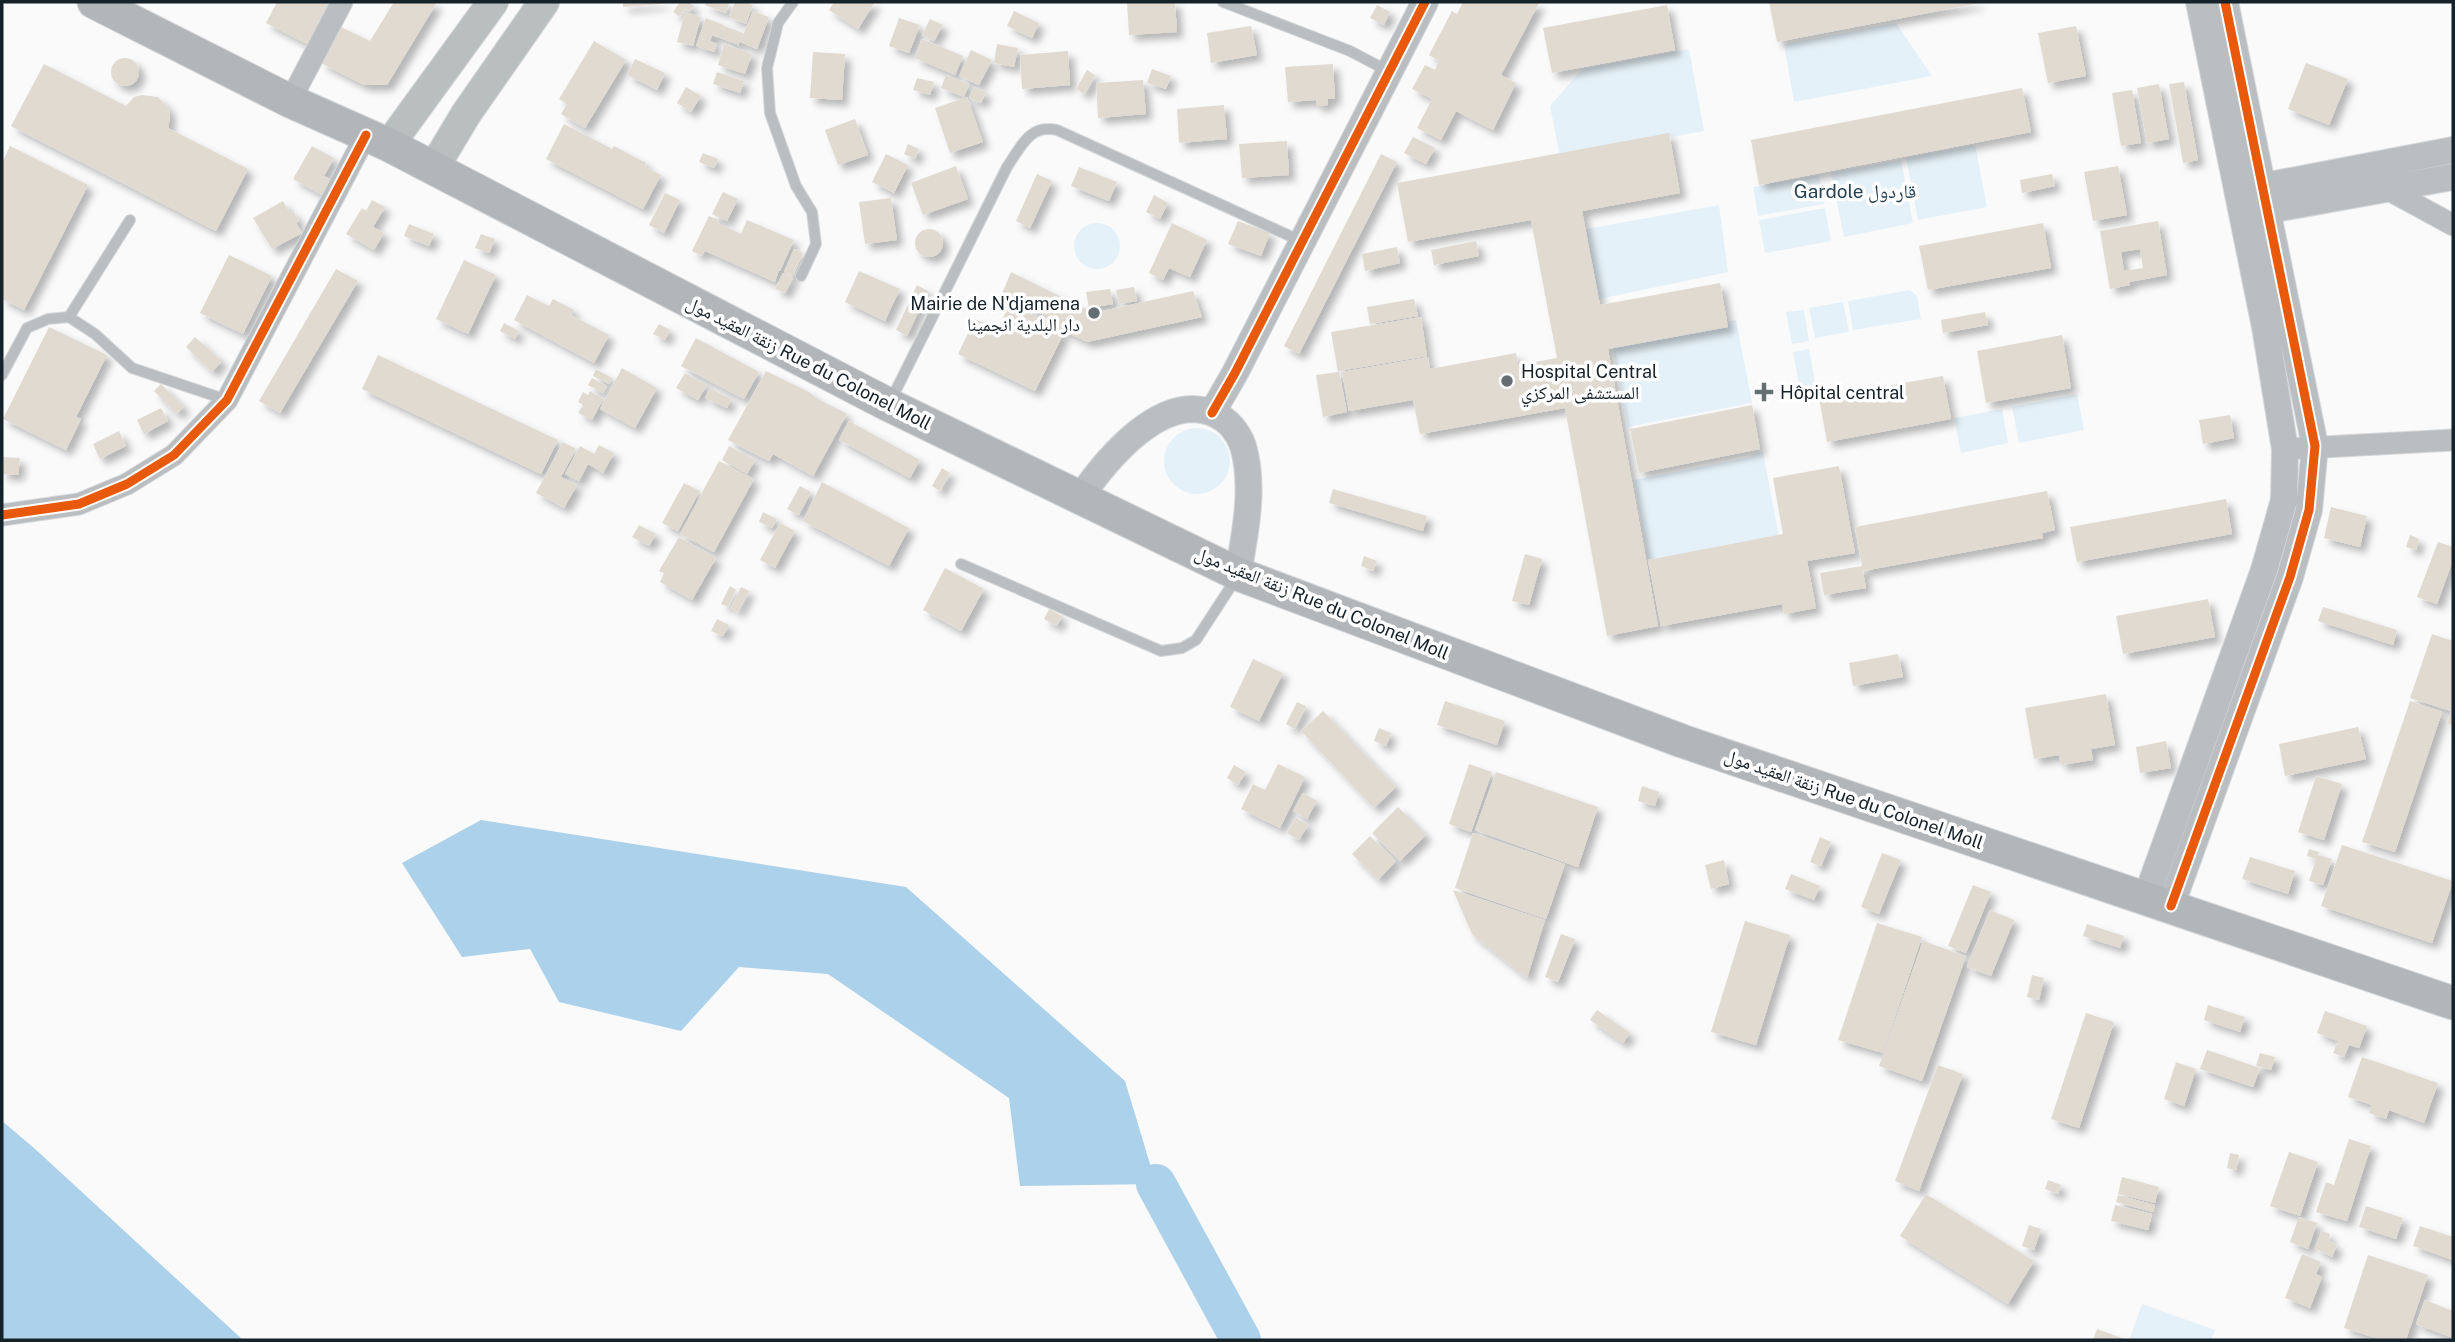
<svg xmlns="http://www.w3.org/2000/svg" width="2455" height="1342" viewBox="0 0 2455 1342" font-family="'Public Sans','Noto Naskh Arabic',sans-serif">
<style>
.green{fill:#e5f1f8}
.water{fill:#acd1ea}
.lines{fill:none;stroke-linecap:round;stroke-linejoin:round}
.river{stroke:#acd1ea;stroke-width:40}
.building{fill:#e1dad1;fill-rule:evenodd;filter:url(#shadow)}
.service-casing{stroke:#d5d7d9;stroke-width:12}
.minor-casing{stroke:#d5d7d9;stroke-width:23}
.tertiary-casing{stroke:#d5d7d9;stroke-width:28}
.secondary-casing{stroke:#d5d7d9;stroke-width:32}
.primary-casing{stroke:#d5d7d9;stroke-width:35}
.service{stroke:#babec0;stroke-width:10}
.minor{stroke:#babec0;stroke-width:21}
.tertiary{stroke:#babec0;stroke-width:26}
.secondary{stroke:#b9bebf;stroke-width:30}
.primary{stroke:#b3b6b9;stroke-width:33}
.cycleway-casing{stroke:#fff;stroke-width:13}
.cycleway{stroke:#e8590c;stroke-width:9}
.poi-dot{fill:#656e73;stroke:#fff;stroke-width:2.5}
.labels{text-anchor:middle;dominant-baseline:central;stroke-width:7;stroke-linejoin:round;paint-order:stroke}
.poi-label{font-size:18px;fill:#15222a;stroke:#fff;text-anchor:start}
.street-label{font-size:18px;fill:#15222a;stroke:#fff}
.neighbourhood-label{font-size:19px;fill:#254253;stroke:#fff}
</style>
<defs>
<filter id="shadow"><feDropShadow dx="6" dy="6" stdDeviation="3.5" flood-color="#0004"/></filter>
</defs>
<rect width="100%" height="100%" fill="#fafafa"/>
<path class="green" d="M1896,23L1932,76L1794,102L1784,44Z
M1689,49L1704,131L1560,157L1550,106L1582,69Z
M1975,145L1987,207L1918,220L1906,158Z
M1901,160L1913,223L1844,237L1831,173Z
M1819,175L1824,204L1758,216L1753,187Z
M1719,205L1728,272L1595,300L1586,229Z
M1825,208L1831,241L1765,253L1759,220Z
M1074 246a23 23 0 1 1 46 0a23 23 0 1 1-46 0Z
M1910,290L1917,296L1921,319L1853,330L1848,301Z
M1843,302L1849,332L1815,338L1809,308Z
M1804,310L1809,341L1792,344L1786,312Z
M1736,320L1752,403L1628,427L1612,344Z
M1809,349L1816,387L1800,389L1793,352Z
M2077,394L2084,430L2019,443L2012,407Z
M2002,409L2008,443L1961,453L1954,418Z
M1164 461a33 33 0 1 1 66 0a33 33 0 1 1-66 0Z
M1763,452L1779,536L1648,560L1634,480L1751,457V455Z
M2142,1304L2215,1330L2211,1340H2129Z"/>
<path class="water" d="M481,820L906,887L1125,1081L1156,1184L1020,1186L1009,1098L828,974L739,967L681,1031L559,1002L530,949L462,957L402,863Z
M2,1121L34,1148L243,1340H2Z"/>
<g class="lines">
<path class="river" d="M1156,1184L1241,1340"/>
</g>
<path class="building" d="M277,2H332L309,45L266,23Z
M394,2H432L436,4L387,85H364L321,63L339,26L370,41Z
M623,2H663V4L623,7Z
M680,2H688L694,6L689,12L685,9L680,17L673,12Z
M706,2H724L729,4L726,13L705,5Z
M735,2H744L753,5L746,24L729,17Z
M834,2H875L858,29L829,10Z
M1127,2H1175L1177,32L1129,35Z
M1463,2L1539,3L1501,75L1516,83L1493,130L1456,111L1441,140L1417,128L1432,99L1412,89L1425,65L1435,70L1439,61L1429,55L1452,11L1457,14Z
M1769,2H1980V3L1777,42Z
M1377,5L1390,12L1384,25L1370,18Z
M1667,5L1675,50L1552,73L1543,28Z
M753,11L769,17L757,49L740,42Z
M1014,11L1039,23L1032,38L1007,26Z
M685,12L701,17L693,46L677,42Z
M706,18L724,25L719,38L712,35L710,41L717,44L714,52L696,46Z
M899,18L920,25L909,53L889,46Z
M930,19L943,25L934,41L922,35Z
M724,26L743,33L738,46L737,44L720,38Z
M1251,26L1257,55L1211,63L1207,33Z
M2076,26L2086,76L2048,83L2038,33Z
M922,39L963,56L955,75L915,58Z
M594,41L626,60L585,128L561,114L567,104L559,99Z
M724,44L752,54L745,74L718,65Z
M997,44L1018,48L1014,67L994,63Z
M971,50L992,60L979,85L959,76Z
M1068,51L1070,85L1022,89L1020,55Z
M813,52L845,54L842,100L810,98Z
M111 72a14 14 0 1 1 28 0a14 14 0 1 1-28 0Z
M635,59L665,73L657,90L627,75Z
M2306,63L2348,79L2329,125L2288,109Z
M44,64L126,106L134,97L142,95L158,97L169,109L170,118L168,128L248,169L216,231L11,126Z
M1333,64L1335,99H1328V105L1316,106V100L1288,102L1285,67Z
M1152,69L1171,76L1166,89L1147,83Z
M1087,70L1095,75L1085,94L1076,89Z
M717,72L744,81L740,93L713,84Z
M946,75L969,84L964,97L941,88Z
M917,78L934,82L930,95L913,90Z
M1143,80L1146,114L1098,118L1096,83Z
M2184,82L2198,160L2183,163L2169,84Z
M2159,84L2169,139L2147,143L2137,88Z
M686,87L701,96L691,112L677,103Z
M974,87L986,92L981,103L969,98Z
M2022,88L2031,132L1759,185L1751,140Z
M2132,90L2141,143L2121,146L2112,93Z
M967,97L983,142L950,153L935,108Z
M1224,105L1227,139L1179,143L1177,109Z
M855,119L868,155L838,165L825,130Z
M564,124L612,149L614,146L646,163L645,167L661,175L643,209L546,159Z
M1669,133L1680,193L1582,211L1600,305L1720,283L1728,327L1608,349L1658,626L1607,636L1565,408L1420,434L1413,400L1349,411L1342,372L1428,357L1430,369L1516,353L1518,365L1557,358L1531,220L1408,242L1397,183Z
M1413,137L1435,148L1426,164L1404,153Z
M1287,141L1289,175L1242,178L1239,144Z
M908,144L919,149L915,159L904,154Z
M10,146L88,185L24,310L2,299V163Z
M312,146L334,158L324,176L330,179L322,195L293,179Z
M703,153L718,159L714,168L699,162Z
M886,154L908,165L894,193L872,182Z
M1381,154L1397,162L1299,354L1284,346Z
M956,166L968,199L923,215L911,183Z
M2118,166L2127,215L2093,221L2084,172Z
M1079,167L1117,182L1109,201L1071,186Z
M1037,174L1052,181L1030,228L1016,221Z
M2052,174L2055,186L2022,193L2020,180Z
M723,192L738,199L727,221L712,214Z
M665,193L680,200L664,233L649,225Z
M1154,195L1168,203L1160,219L1146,212Z
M891,198L897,240L865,244L859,202Z
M372,200L385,207L373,227L384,233L374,250L346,234L362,208L366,211Z
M283,201L290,213L293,211L299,221L296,223L302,233L272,249L253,218Z
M709,216L719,220L718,223L741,234L747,220L794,240L780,271L779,270L775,282L705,251L708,244L702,256L692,251Z
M1238,221L1270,233L1261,256L1228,244Z
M2158,221L2167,275L2129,282L2130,285L2110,289L2100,231ZM2140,249L2143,268L2124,271L2121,252Z
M1172,223L1207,240L1190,277L1169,268L1163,280L1149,273Z
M2043,223L2051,268L1928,290L1919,246Z
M409,224L434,234L429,246L404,236Z
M915 243a14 14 0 1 1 28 0a14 14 0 1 1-28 0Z
M481,234L495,239L489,253L475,248Z
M1476,241L1479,256L1434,265L1431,250Z
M1397,247L1400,263L1365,271L1362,254Z
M794,249L803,253L793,276L784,272Z
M229,255L272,276L243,334L200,313Z
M464,260L496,275L468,334L436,319Z
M336,269L358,281L280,413L259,401Z
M859,271L900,289L885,321L845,302Z
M1011,272L1094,313L1193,291L1202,317L1087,342L1044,321L1047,316L1001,296Z
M783,273L793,278L785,293L775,289Z
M917,285L928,291L907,336L896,330Z
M1134,287L1137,301L1119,304L1116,290Z
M1110,289L1113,304L1089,308L1086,292Z
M527,295L549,306L553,299L574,310L571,315L609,335L594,363L514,320Z
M1414,299L1418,316L1370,324L1367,307Z
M1010,303L1064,333L1035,391L958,354L975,319L997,330Z
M1985,312L1988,325L1943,333L1941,320Z
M1421,317L1427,356L1339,371L1347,412L1323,417L1316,375L1338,372L1331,332Z
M504,323L519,331L515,339L500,331Z
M659,324L670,330L665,340L653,334Z
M49,327L107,355L76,417L81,419L66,450L3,419Z
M2062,335L2071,388L1986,403L1977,351Z
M195,337L222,361L212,372L186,347Z
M696,338L759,372L744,399L681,366Z
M378,355L558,440L541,474L362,389Z
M622,368L657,388L635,428L600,409Z
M596,369L612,378L609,384L593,376Z
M766,371L809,392L816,398L847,414L813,476L773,454L769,461L728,440Z
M685,373L707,385L698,400L676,388Z
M1943,376L1951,419L1827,442L1819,398Z
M592,378L607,386L603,393L588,385Z
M161,384L184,407L177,414L154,391Z
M710,388L731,399L727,408L705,398Z
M590,391L603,399L592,420L578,413L583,405L578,402L583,392L588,395Z
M1752,405L1760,449L1639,473L1630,429Z
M161,408L168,421L144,434L137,420Z
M2230,415L2234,438L2203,444L2199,420Z
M849,421L920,460L910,478L839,440Z
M119,431L126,446L100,459L93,444Z
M563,442L576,449L561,477L577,485L564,508L536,493Z
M599,445L614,453L603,473L588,464L579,481L565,474L580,446L594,454Z
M729,446L755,460L747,474L722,460Z
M2,457L20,458L18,475L2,474Z
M719,461L754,479L714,552L680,534Z
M1839,466L1855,553L1807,561L1816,608L1784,614L1782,604L1661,626L1648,560L1783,534L1773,478Z
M942,468L950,473L940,491L932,486Z
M822,482L909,528L889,566L803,521Z
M684,483L700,491L678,531L662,523Z
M800,486L811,492L799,515L787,509Z
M1333,489L1427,516L1423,531L1329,503Z
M2047,491L2055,530L2042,533L2043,538L1863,571L1866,588L1824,595L1820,573L1862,566L1855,527Z
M2226,499L2232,534L2077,562L2070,527Z
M2331,507L2367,516L2360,547L2324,538Z
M763,512L777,519L772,528L759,522Z
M780,523L795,531L775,568L760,560Z
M639,525L656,534L649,546L632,537Z
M2410,535L2419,539L2416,550L2406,547Z
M679,537L716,558L692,600L660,582L664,573L659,571Z
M2438,542L2453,547V560L2437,604L2417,597Z
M1525,554L1542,559L1529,605L1512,601Z
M1364,556L1377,561L1373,571L1361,566Z
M945,568L984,589L961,631L923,610Z
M730,586L736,590L728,607L721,604Z
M741,587L749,591L738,612L731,608Z
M2208,599L2215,637L2123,654L2116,616Z
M2323,607L2397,630L2393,645L2318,621Z
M1049,609L1062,616L1057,626L1044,619Z
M717,619L729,625L723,636L711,631Z
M2432,634L2453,641V725L2447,724L2451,711L2410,698Z
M1898,654L1903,677L1853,686L1849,663Z
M1253,659L1283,673L1259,721L1230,707Z
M2106,694L2115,745L2091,749L2093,760L2061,765L2059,755L2034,759L2025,708Z
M1445,701L1505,721L1497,745L1437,725Z
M2410,701L2442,712L2395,852L2362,842Z
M1297,702L1306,706L1295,729L1286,724Z
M1323,711L1396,787L1374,808L1301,731Z
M2358,727L2366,759L2285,776L2279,744Z
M1379,728L1391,733L1386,746L1374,741Z
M2166,741L2171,768L2140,773L2136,747Z
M1278,764L1305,777L1280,828L1241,809L1253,784L1265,790Z
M1469,764L1492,772L1471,832L1449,824Z
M1234,765L1246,772L1238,785L1227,778Z
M1496,772L1598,807L1578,867L1475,830Z
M2316,776L2342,784L2324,840L2298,832Z
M1642,786L1659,792L1655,806L1638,801Z
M1303,793L1317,801L1307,819L1293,811Z
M1398,807L1426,835L1400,861L1372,833Z
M1296,818L1308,825L1299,840L1287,833Z
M1473,833L1565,864L1546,919L1455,888Z
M1370,836L1396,861L1378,880L1352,854Z
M1820,837L1831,842L1821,866L1810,862Z
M2342,845L2453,881L2432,943L2321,906Z
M2309,849L2319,852L2318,855L2332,859L2323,885L2309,881L2316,859L2307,856Z
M1882,853L1901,860L1879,914L1861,907Z
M2250,857L2295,871L2288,894L2242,879Z
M1724,860L1729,884L1711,889L1705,865Z
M1791,874L1820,886L1814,900L1785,889Z
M1973,885L1991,892L1966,953L1948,946Z
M1453,890L1545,920L1527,978L1472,934Z
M1990,910L2014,920L1991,976L1967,967Z
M1745,921L1790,935L1756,1045L1711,1032Z
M1877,923L1922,937L1883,1053L1838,1040Z
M2087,924L2124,936L2120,948L2083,936Z
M1561,934L1575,939L1558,982L1545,977Z
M1923,941L1966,956L1922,1081L1879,1066Z
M2032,975L2044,978L2039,1000L2027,997Z
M2208,1005L2245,1017L2240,1032L2204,1020Z
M1597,1010L1630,1033L1623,1043L1590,1020Z
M2325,1011L2367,1026L2359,1048L2349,1045L2344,1057L2333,1053L2338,1041L2317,1033Z
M2086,1013L2114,1022L2079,1128L2051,1119Z
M2207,1050L2260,1068L2253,1087L2200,1069Z
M2260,1053L2275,1057L2271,1070L2256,1066Z
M2362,1057L2438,1083L2424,1123L2389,1110L2386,1119L2369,1113L2372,1105L2348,1097Z
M2176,1062L2196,1069L2184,1106L2164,1099Z
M1938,1065L1963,1074L1919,1191L1895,1181Z
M2349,1139L2371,1146L2347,1221L2316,1212L2326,1182L2334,1185Z
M2289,1152L2318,1162L2300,1216L2270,1206Z
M2230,1153L2239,1155L2236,1170L2227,1168Z
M2122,1177L2159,1187L2155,1203L2118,1194Z
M2048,1180L2061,1185L2058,1194L2045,1189Z
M1926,1194L2034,1261L2008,1304L1900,1236Z
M2118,1195L2155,1205L2153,1212L2116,1202Z
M2115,1205L2152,1214L2148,1230L2111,1221Z
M2366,1206L2403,1218L2396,1239L2359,1227Z
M2299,1217L2317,1223L2308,1249L2290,1242Z
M2029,1225L2041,1229L2034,1250L2022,1246Z
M2420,1226L2453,1237V1260L2413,1246Z
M2322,1231L2330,1234L2328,1241L2337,1245L2332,1257L2315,1248Z
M2302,1254L2321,1262L2316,1274L2322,1277L2310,1308L2285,1298Z
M2368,1255L2428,1275L2406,1340H2382L2344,1328Z
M2425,1300L2453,1311V1338L2416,1324Z
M2097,1329L2127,1340H2093Z"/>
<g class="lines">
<defs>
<path id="service" d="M793,2L778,23L767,68L770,113L796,186L812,212L816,244L801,276
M1223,2L1350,51L1388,71
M69,317L130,220
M2,375L27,328L48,319L69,317L95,334L132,368L227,400
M890,402L1007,167C1021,147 1029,124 1057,130L1301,241
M961,564L1161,651L1182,648L1196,640L1237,577"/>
<path id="minor" d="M290,101L342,2
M2387,189L2453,225
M2285,449L2453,440
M2,515L79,504L127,484L174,455L227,400L366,135"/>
<path id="tertiary" d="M2249,189L2453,150
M2252,213L2453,177
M1212,413L1235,373L1425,2
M1079,499C1105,461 1162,390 1215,414C1228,420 1238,432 1243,446C1255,486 1245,534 1238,574
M2146,898L2264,570L2284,500L2285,449L2265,327L2199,2
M2171,906L2290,577L2309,510L2315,446L2225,2"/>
<path id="secondary" d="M389,145L493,2
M433,169L466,114L544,2"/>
<path id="primary" d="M94,2L290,101L389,145L889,405L1238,574L1682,741L2453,1003"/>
</defs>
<use href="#service" class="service-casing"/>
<use href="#minor" class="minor-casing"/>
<use href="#tertiary" class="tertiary-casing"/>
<use href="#secondary" class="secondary-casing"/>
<use href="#primary" class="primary-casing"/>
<use href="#service" class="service"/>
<use href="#minor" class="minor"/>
<use href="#tertiary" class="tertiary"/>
<use href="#secondary" class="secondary"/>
<use href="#primary" class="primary"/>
<defs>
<path id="cycleway" d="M1212,413L1235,373L1425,2
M2,515L79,504L127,484L174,455L227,400L366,135
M2171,906L2290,577L2309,510L2315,446L2225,2"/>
</defs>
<use href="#cycleway" class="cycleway-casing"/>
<use href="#cycleway" class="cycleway"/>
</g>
<g class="poi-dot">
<circle cx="1094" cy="313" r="7"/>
<circle cx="1507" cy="381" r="7"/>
<path d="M1760.5 381.5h7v7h7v7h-7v7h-7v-7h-7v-7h7z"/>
</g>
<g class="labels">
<g class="poi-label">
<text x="1080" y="303" text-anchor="end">Mairie de N'djamena<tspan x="1080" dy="21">دار البلدية انجمينا</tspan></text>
<text x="1521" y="371">Hospital Central<tspan x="1521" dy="21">المستشفى المركزي</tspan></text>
<text x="1780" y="392">Hôpital central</text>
</g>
<g class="street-label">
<text transform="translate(809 363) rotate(27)">زنقة العقيد مول Rue du Colonel Moll</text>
<text transform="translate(1322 603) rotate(22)">زنقة العقيد مول Rue du Colonel Moll</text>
<text transform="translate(1854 799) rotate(19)">زنقة العقيد مول Rue du Colonel Moll</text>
</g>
<g class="neighbourhood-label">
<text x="1855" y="191">Gardole قاردول</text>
</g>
</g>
<rect width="2455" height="1342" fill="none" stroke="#15222a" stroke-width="7"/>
</svg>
